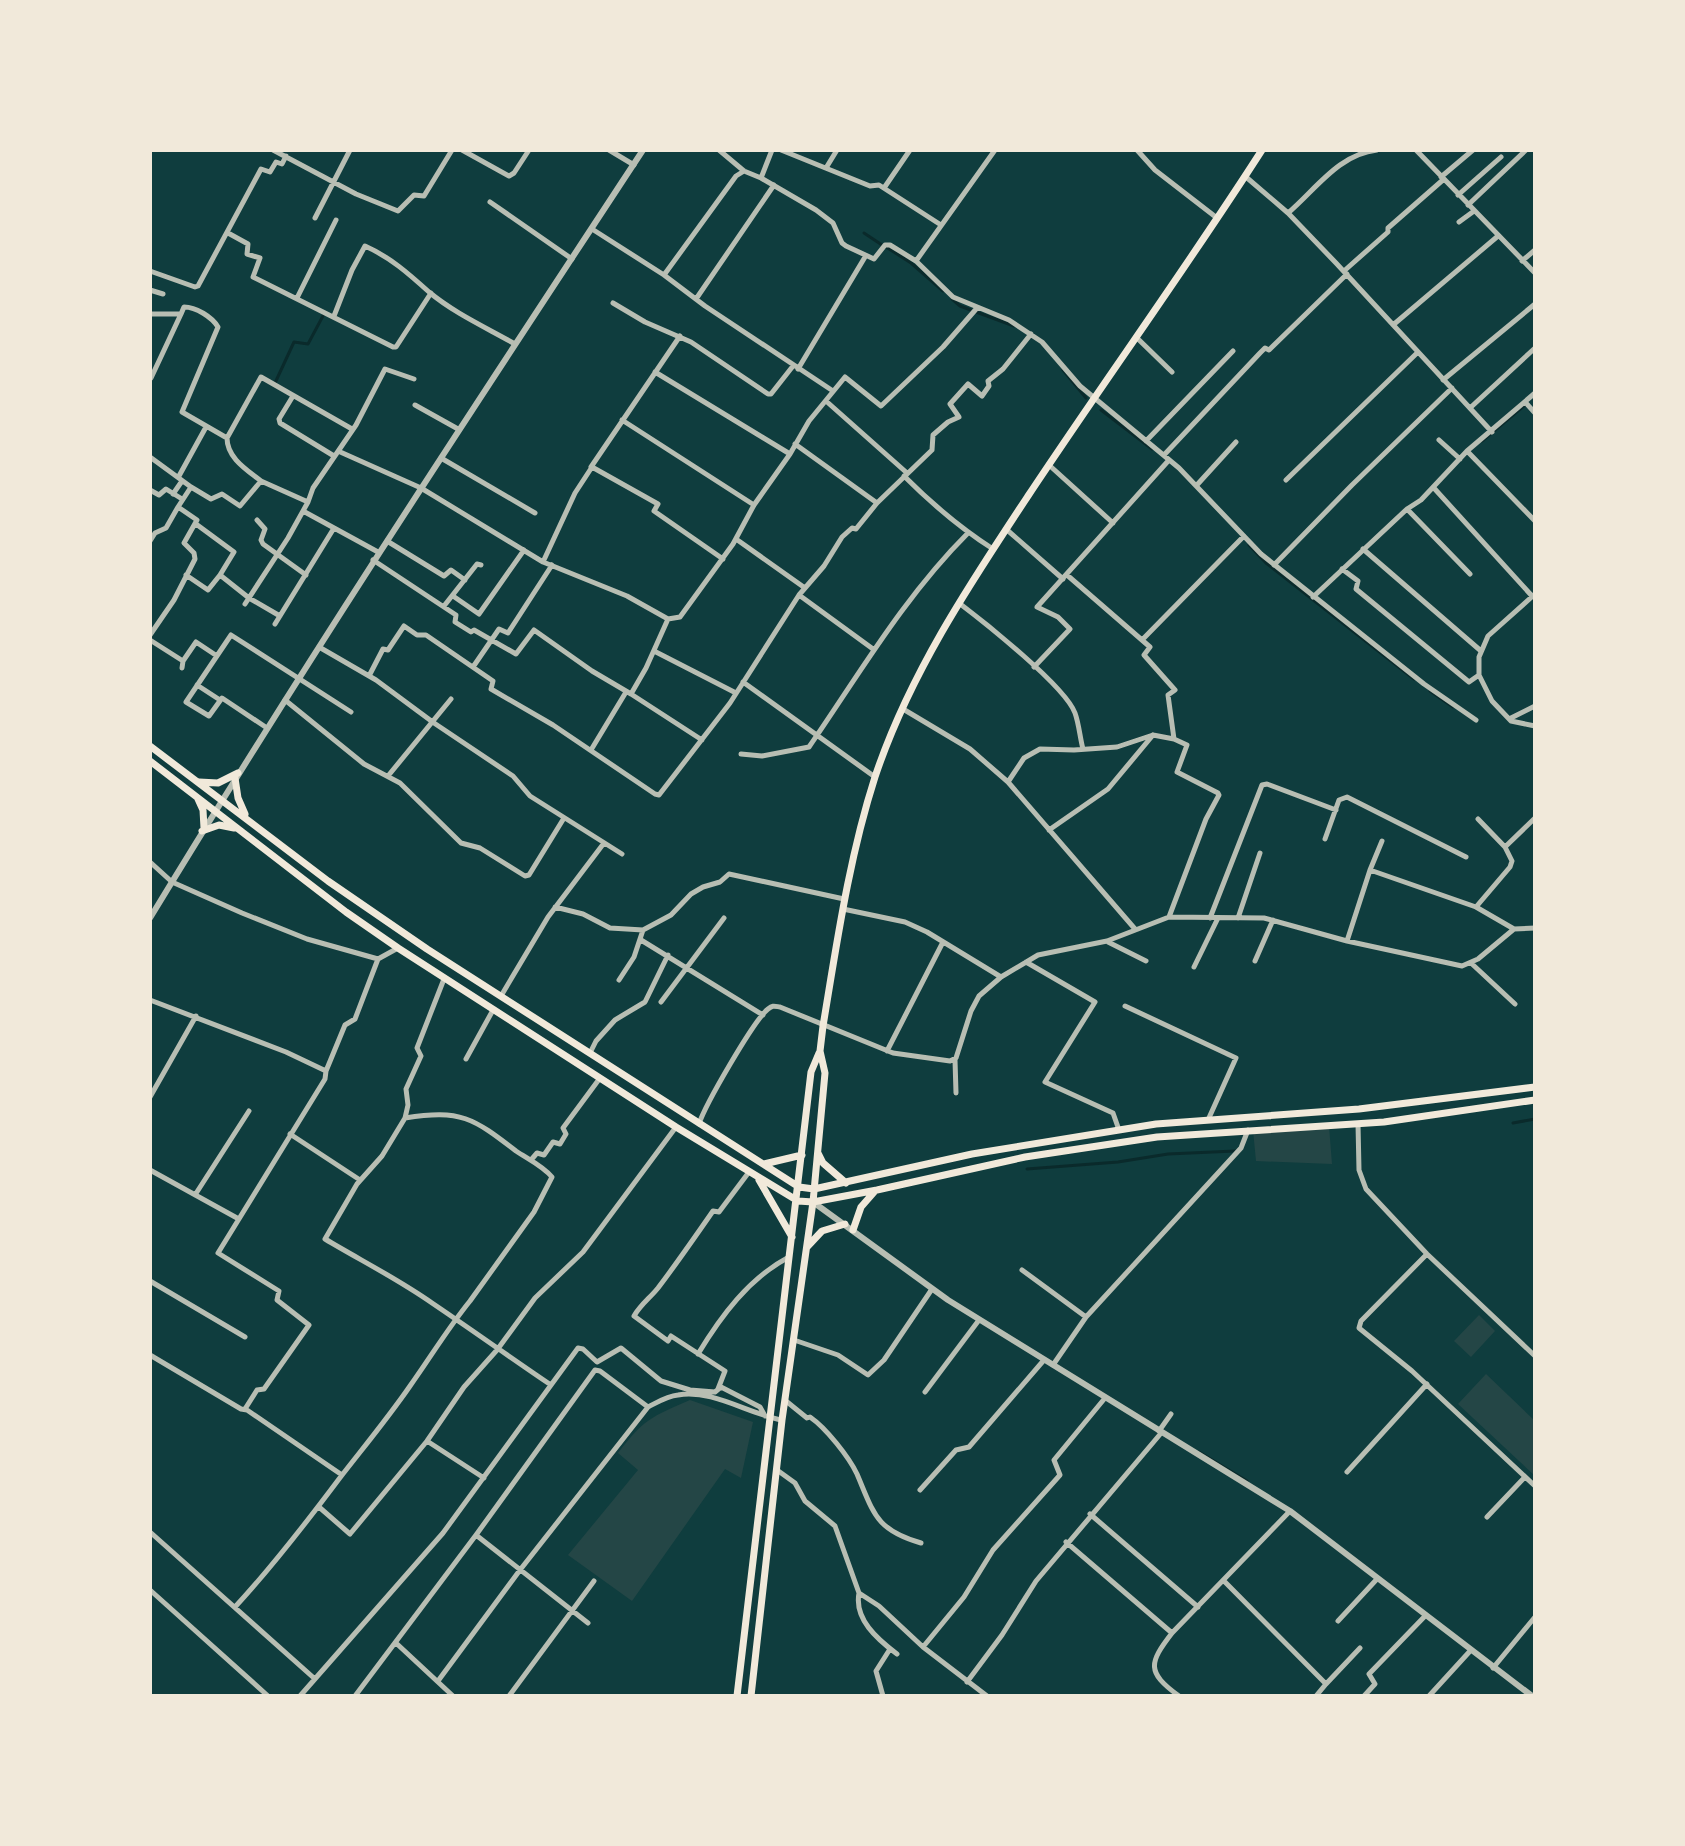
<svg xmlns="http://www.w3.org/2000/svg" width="1685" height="1846" viewBox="0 0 1685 1846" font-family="'PT Sans Narrow',sans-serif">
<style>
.green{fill:#244646}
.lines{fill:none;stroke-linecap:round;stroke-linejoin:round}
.stream{stroke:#0a2a2b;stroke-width:3}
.minor{stroke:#b8beb3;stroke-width:5}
.tertiary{stroke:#b8beb3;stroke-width:6}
.primary{stroke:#f1e9da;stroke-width:7}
</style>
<rect width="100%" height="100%" fill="#0f3d3e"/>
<path class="green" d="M1329,1126L1332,1164L1256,1161L1253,1130Z
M1479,1315L1495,1331L1471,1357L1454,1341Z
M1486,1374L1535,1421V1476L1458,1404Z
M690,1400L753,1422L741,1478L725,1469L632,1601L568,1555L638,1470L618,1453C644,1419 651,1417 690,1400Z"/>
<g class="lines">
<path class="stream" d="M864,233L882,245
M886,247L911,263L943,291
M952,299L960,306L1014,326
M1063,370L1086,398
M275,383L294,342L308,344L324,314
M1101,410L1152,449
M1482,441L1525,405
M1249,545L1266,563L1414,679
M1430,691L1453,707
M1513,1123L1535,1119
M1027,1169L1118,1162L1168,1154L1235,1151
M1199,1452L1247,1481"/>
<path class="minor" d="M273,150L356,194L398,211L414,195L424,196L452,150
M462,150L509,176L514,173L529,150
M609,150L634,165
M719,150L744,171L761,178L816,210L833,223L842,243L846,246L874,259L885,245H890L916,261L953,297L1009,320L1042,342L1080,386L1179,468L1261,554L1424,684L1476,720
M781,150L870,186L879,185L941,225
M1137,150L1155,170L1217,218
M1416,150L1535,273
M826,168L837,150
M1246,177L1288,213L1336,263L1492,432
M1441,177L1473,150
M761,178L772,150
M884,188L910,150
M1458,195L1501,157
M490,202L572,259
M1468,205L1526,150
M1288,213C1316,189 1339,154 1377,150
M315,218L350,150
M1459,222L1474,211
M592,229L664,275L705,306L833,391
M228,233L248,244L247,254L260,258L253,277L393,347H396L431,293
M916,261L995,150
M1522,261L1535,250
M150,271L195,287L198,286L261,169L270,172L276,162L282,164L286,156
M1344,271L1388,232V228L1444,179
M664,275L736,176L744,171
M150,290L163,294
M297,298L336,220
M696,299L774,185
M613,303L645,322L691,342L768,394H771L793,366
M150,314H181L151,378
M181,314L184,307C196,307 212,317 218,327L182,412L227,438
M334,316L352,270L365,246C390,257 409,274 429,292C454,313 487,328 515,344
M1393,325L1498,236
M1136,337L1172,372
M798,369L865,257
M655,372L790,454
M1443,380L1535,304
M293,396L279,419L280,423L334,456
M826,401L907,473
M1525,402L1535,413
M415,405L458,429
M1470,408L1535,348
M622,420L754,505
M1439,440L1460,459
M1146,441L1233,351
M795,444L877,503
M338,451L421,488L543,562L627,596L668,619
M1467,451L1535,521
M1164,455L1260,353L1265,348L1269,350L1347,274
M150,457L191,487
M441,458L535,513
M1049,465L1113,523
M591,467L680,336
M179,476L206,427
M904,476C931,503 960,528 993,549
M1286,480L1417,353
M261,481C247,470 227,458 227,438L261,377L352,429
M1196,486L1236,442
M1433,487L1532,596
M150,490L159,495L166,489L182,499
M173,494L182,481
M1407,509L1470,574
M303,511L378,552
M257,520L265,529L261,540L263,544L306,575
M196,524L234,552L220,575L249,598L280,616
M1006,529L1063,579
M736,539L805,588
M150,541L155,533L166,528L178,507
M387,541L444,576L451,570L465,580
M1363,549L1481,651
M373,560L456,615L455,622L471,632L474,630L516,654L534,630L592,671L631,694
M543,562L575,493L592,467L658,504L654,511L723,559
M1274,565L1352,485L1452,388
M1342,569L1358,581L1356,589L1469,682L1479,675
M186,575L208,590L220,575
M1067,575L1150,647L1144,655L1175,690L1168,695L1174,739
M1535,594L1488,636L1479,657V675L1492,701L1511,721L1535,726
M799,595L873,649
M453,596L479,614L524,550
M1313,597L1407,509L1421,500L1467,451L1535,393
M959,603C984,622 1065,686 1075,713C1079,724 1080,738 1083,749
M245,604L288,538L308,502L313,488L356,425L385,369L414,379
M444,606L477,564L481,565
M668,619L680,617L733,544L754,505L790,454L809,421L845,377L881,406L943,347L977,308
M668,619L646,668L631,694L702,740
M275,624L334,528
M150,635L174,600L195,559L194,553L184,543L197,520L178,507L191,487L211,499L222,494L240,506L261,481L308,502
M150,640L183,661L182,668
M1142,640L1244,536
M319,647L376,680L434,723L513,776L530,796L622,854
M654,651L736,693
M183,661L196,642L217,656
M473,667L499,629L508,633L552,565
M1034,667L1070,629L1058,617L1037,607L1169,460
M369,676L383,649L388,650L404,626L417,635H426L493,681L491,689L553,725L655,794L659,795L730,703L799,595L824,566L842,537L852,528L856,529L877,503L932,450L933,435L948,422L959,417L950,404L968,384L982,396L989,386L988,381L1003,369L1031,334
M743,682L875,777
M197,685L220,700
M285,700L364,764L400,783L461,843L480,848L525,876L529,875L564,818
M903,709L970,749L1008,782L1135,929
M1509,719L1535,706
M267,728L222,698L209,716L186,702L231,635L351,712
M591,750L626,692
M741,754L762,756L809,747C860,673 904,597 968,533
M388,776L451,699
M1008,782L1024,758L1040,749L1074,750L1117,747L1153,735L1174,739L1187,745L1177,772L1218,793L1219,795L1206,819L1169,917
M1049,830L1108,789L1153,735
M1325,839L1339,800L1347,797L1466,857
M1505,847L1535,818
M150,862L172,882L242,913L307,939L378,959L398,948
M1370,870L1382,841
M555,907L583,914L610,928L643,930L671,915L691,894L703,887L720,882L729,874L844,899
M1476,907L1510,867L1512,861L1505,847L1478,819
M843,909L905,922L927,932L1001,977
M1210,918L1262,785L1267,784L1336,810
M1238,918L1260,853
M641,940L763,1015
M1347,941L1370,870L1476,907L1514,929
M1108,942L1146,961
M1255,961L1273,920
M1026,962L1095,1002L1045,1082L1113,1113L1119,1130
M1471,963L1515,1004
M1194,967L1218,918
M619,980L634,957L643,930
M501,996L548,917L604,843
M150,1000L286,1052L326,1071L325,1079L218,1253L279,1291L277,1300L309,1325L264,1389L257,1390L245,1409
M661,1002L724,918
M1125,1006L1236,1058L1208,1120
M887,1051L943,942
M590,1053L596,1041L615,1020L645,1002L668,955
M466,1059L493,1010
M955,1060L956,1093
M326,1071L345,1025L355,1019L378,959
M150,1097L196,1016
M405,1118L408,1105L406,1089L421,1056L417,1048L444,979
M699,1124C705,1105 754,1020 768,1009C773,1005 774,1006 780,1007L893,1053L950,1061L956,1058L971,1011L979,996L1001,977L1038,955L1107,941L1169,917L1264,918L1347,941L1462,966L1478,959L1514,929L1535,928
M1358,1124L1359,1170L1366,1189L1427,1254L1535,1356
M290,1134L360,1180
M531,1160L537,1153L544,1155L553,1142L560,1144L566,1134L563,1128L600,1078
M150,1170L237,1218
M195,1195L249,1111
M1427,1254L1361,1321L1359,1328L1412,1371L1535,1486
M1022,1270L1086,1317L1053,1365
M150,1281L245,1337
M1086,1317L1241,1148L1248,1130
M794,1340L838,1355L868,1375L884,1360L932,1289
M698,1354C721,1316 749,1278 789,1257
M150,1355L241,1409L247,1410L342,1475
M718,1389L725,1371L671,1336L668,1341L634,1316C641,1304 650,1298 658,1288C677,1263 695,1237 713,1211L719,1212L749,1172
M925,1392L979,1320
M786,1401L807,1418L810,1417C826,1428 849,1457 857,1474C874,1514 876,1530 921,1543
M1159,1431L1171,1414
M427,1441L484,1478
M777,1470L795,1483L805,1501L835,1526L859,1593L879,1606L923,1647L987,1696
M1347,1472L1427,1384
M920,1490L956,1450L969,1447L1044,1360
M319,1507L350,1534L427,1441L464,1387L497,1350L535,1298L583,1252L676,1127
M1090,1514L1198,1607
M1487,1517L1525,1477
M150,1532L315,1679
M476,1535L588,1623
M1066,1542L1172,1633
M1224,1581L1326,1684L1316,1696
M150,1590L268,1696
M859,1593C854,1619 877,1639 897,1654
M235,1607C273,1566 306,1523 339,1479C363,1448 388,1418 410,1386C430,1358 448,1328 470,1301L534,1212L552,1177C543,1166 528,1159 516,1151C473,1118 461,1109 405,1118L382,1156L357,1184L325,1239C360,1260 398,1279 432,1303C472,1330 511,1358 551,1385
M1338,1621L1377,1579
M396,1643L453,1696
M923,1647L964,1597L993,1550L1060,1475L1054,1460L1105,1398
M1493,1668L1535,1617
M438,1681L520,1570L648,1407C658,1402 667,1396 678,1395C713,1389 748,1414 782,1420
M967,1682L1002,1635L1036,1581L1162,1432
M1326,1684L1360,1648
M300,1696L443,1533L578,1348L583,1349L597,1362L621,1348L661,1381L690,1390L715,1392L721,1387L760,1407L765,1416
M355,1696L476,1535L595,1370L600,1371L648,1407
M509,1696L594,1581
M883,1696L876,1671L890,1649
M1179,1696C1146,1672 1149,1663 1172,1633L1290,1511
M1364,1696L1375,1684L1369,1674L1426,1615
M1429,1696L1471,1650"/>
<path class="tertiary" d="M150,918C308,658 476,404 643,150
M813,1202L948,1300L1290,1511L1532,1696"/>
<path class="primary" d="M150,746L328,881L427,949L799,1187L814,1189L972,1154L1156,1124L1359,1109L1535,1087
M150,761L346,912L398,948L676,1127L798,1201L813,1202L877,1190L1025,1157L1157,1137L1384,1122L1535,1100
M235,778L238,798L245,814
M199,782L218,783L238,773
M198,799L203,810L204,828
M202,831L219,825L234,828
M818,1153L823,1163L846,1183
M764,1164L802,1155
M759,1180L792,1237
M853,1230L861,1207L875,1191
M807,1247L822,1231L845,1224
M737,1696L811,1072L819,1053
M751,1696L782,1420L813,1202L825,1073L820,1051L823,1026C837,942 849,858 875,777C909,675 969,585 1028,496C1105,380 1187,267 1262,150"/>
</g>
<rect width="1685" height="1846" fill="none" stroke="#f1e9da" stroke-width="304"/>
</svg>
